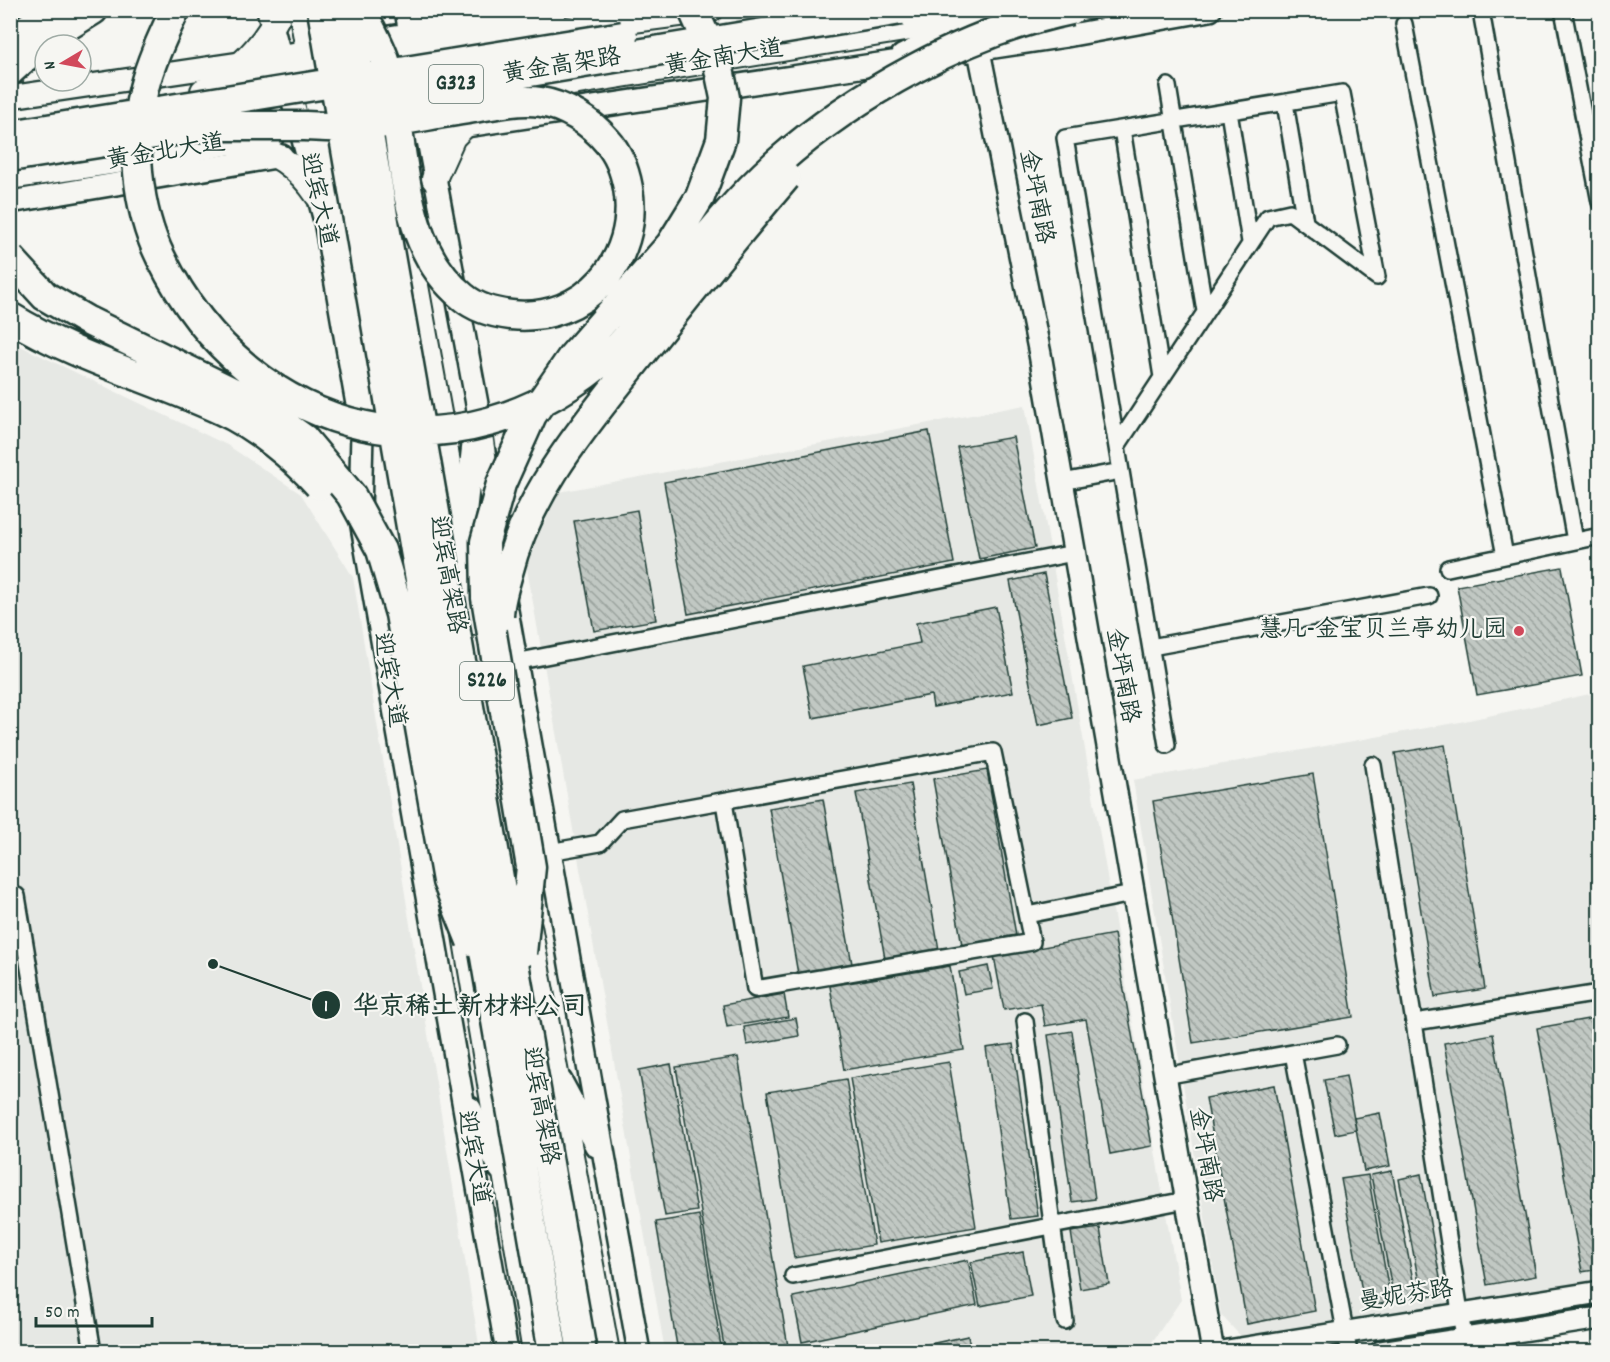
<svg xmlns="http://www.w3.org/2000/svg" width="1610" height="1362" viewBox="0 0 1610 1362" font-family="Dekko,'LXGW WenKai TC',sans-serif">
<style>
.built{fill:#e6e8e4}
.building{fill:url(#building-back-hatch);stroke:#1f3d34;stroke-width:1.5}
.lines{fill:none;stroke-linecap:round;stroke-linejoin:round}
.street-casing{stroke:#1f3d34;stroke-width:20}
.secondary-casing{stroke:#1f3d34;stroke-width:26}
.primary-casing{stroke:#1f3d34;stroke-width:28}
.highway-casing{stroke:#1f3d34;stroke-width:33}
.street{stroke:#f6f6f2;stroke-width:15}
.secondary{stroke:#f6f6f2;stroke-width:21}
.primary{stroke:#f6f6f2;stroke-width:24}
.highway{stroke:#f6f6f2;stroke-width:28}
.highway-bridge-casing{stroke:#1f3d34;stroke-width:33;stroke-linecap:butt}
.highway-bridge{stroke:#f6f6f2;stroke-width:28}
.poi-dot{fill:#d1495b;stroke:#f6f6f2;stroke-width:2}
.labels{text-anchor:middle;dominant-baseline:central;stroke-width:4.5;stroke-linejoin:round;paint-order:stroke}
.shield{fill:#f6f6f2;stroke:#60746d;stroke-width:1.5}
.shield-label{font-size:22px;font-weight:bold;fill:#1f3d34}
.street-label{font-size:24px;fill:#1f3d34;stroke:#f6f6f2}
.poi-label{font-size:24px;fill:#1f3d34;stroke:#f6f6f2;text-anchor:end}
.leader{fill:none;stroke:#1f3d34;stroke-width:2}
.callout-dot{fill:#1f3d34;stroke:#f6f6f2;stroke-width:2}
.mark-label{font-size:18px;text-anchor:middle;font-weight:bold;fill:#fff}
.callout-label{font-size:26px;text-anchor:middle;font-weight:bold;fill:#1f3d34;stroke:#f6f6f2;stroke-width:4.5;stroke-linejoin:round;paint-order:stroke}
</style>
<defs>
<pattern id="building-back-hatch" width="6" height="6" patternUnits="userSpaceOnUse" patternTransform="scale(1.5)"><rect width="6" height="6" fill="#c1c8c3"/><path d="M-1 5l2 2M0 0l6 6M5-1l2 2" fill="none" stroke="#9ca49f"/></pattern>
</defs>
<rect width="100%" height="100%" fill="#f6f6f2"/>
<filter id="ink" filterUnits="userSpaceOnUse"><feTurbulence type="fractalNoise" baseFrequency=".0167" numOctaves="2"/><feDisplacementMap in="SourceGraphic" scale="12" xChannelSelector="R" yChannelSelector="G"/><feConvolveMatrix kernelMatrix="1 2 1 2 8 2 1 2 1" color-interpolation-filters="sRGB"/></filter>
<g filter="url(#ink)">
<path class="built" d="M10,341L227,445L301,494L353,577L480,1351H11Z
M1025,405L1181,1300L1146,1351L1143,1352L665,1351L526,563L559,492Z
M1599,692V1287L1247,1343L1221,1315L1133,780L1460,722Z"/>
<path class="building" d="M929,431L954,563L688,614L664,482Z
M1013,437L1035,548L979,559L957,447Z
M637,510L656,620L594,631L574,521Z
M1562,567L1582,676L1477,695L1457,586Z
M1044,574L1072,718L1038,725L1010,581Z
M996,607L1013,692L933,707L931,695L813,718L803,666L920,643L916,623Z
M1445,745L1485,989L1435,997L1395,753Z
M987,770L1016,935L962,945L933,779Z
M1313,774L1353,1017L1193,1043L1153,801Z
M910,784L939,950L885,959L856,793Z
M823,799L852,964L798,974L769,808Z
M1114,934L1152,1146L1110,1154L1086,1019L1045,1026L1041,1004L1004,1010L994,956Z
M950,966L964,1050L844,1070L830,986Z
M988,966L993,989L964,994L959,972Z
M784,994L788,1017L727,1027L723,1005Z
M1600,1017V1269L1582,1272L1537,1028Z
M796,1018L799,1036L747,1045L744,1027Z
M1072,1031L1095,1199L1072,1202L1048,1035Z
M1493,1034L1536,1276L1487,1285L1444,1043Z
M1013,1044L1038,1216L1011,1219L986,1048Z
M738,1057L789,1352H725L676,1067Z
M949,1062L976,1227L878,1243L850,1078Z
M671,1064L697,1211L665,1216L639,1070Z
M1346,1076L1356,1130L1335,1134L1324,1080Z
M846,1079L874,1245L794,1258L767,1092Z
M1274,1085L1315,1311L1247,1324L1206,1098Z
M1380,1113L1390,1166L1364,1171L1354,1118Z
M1392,1171L1416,1296L1394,1300L1371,1175Z
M1421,1174L1443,1294L1422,1298L1399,1179Z
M1368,1175L1391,1302L1365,1307L1341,1179Z
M699,1215L722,1352H678L656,1222Z
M1100,1228L1109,1284L1080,1289L1071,1232Z
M1023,1252L1031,1296L980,1306L971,1262Z
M968,1260L977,1305L802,1342L793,1297Z
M968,1336L971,1352H892Z"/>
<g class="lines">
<defs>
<path id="street" d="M1563,10L1600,202
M1481,11L1575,541
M1404,24L1505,556
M1168,86L1205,311
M1285,103L1305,222
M1229,112L1250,242
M1122,129L1162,377
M1117,446L1268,217L1290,212L1377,277
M1062,482L1121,471
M1448,568L1600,536
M1151,647L1429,596
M515,662L1074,553
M1167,745L1065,138L1342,93L1377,277
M1373,765L1464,1337
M549,852L600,843L622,819L993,752L1032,942L755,989L724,802
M17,896L93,1352
M1027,915L1132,894
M1025,1021L1065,1321
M1415,1022L1600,993
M1293,1053L1349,1352
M1164,1076L1337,1045
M793,1276L1186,1200"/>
<path id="secondary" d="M406,10L415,65
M269,14L325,221L362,433L360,515L507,1352
M974,26L1040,354L1213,1352
M1054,34L1066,36L1210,10
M364,41L556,10
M968,51L1066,36
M902,56L968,23
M10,97L241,63L324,48
M421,102L477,404L492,506
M413,134L926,57
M10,202L282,156
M464,526L474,435
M505,599L639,1352
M561,1081L596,1146
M470,1108L500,1169
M1221,1352L1600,1292
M1381,1352L1600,1318"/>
<path id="primary" d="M301,10L331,179L380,427
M418,10L439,28L470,40
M364,58L512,36L710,10
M213,85C242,67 266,42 281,10
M203,91L327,66
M511,93L1021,10
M239,145C273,147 300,169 318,196
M10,177L178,152L273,134
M434,179L453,137L486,104
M403,214L477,623
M463,923L535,1352
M529,926L607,1352"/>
<path id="highway" d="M10,40L54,10
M10,71L43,41L93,10"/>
</defs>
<use href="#street" class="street-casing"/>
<use href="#secondary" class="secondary-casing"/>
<use href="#primary" class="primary-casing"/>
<use href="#highway" class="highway-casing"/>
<use href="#street" class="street"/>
<use href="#secondary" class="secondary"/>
<use href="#primary" class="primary"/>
<use href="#highway" class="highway"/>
<defs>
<path id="highway-bridge" d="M175,10C163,36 151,61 144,88C130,140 137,210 161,258C251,440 459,491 613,352C628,338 640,320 653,304C693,255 730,205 777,163C855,94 968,31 1071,10
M322,10L553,1352
M347,10L582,1352
M374,98L901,10
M206,126C239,126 272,126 305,126C322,127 340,128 357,127C396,122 435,114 474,108C496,104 519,99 541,102C566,106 591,122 607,141C618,153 625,172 628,188C640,259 585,323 511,315C494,313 477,309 463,297C396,243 407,144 387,67C382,48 370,28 361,10
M10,135L623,36
M10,157L225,123
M10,258L45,296L86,320L249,400L304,439L351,495L381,550L400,614L447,881L471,941
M10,317C76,358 152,378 221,410C255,425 295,458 319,485
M499,617C499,602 504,587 508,573C529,489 587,423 639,357C687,296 736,236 786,177
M522,953L531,867L486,598L485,542L501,484L532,415L572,357L671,244L700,197L721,140L725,98L718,64L693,10"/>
</defs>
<use href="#highway-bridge" class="highway-bridge-casing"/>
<use href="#highway-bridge" class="highway-bridge"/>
</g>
</g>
<circle class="poi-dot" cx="1519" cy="631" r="6"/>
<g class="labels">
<g class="shield">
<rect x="429" y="65" width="54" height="38" rx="4.5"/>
<rect x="460" y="662" width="54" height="38" rx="4.5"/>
</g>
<g class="shield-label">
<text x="456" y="84">G323</text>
<text x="487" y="681">S226</text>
</g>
<g class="street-label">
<text transform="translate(724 59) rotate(-9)">黄金南大道</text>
<text transform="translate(562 67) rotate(-9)">黄金高架路</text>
<text transform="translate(166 153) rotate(-9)">黄金北大道</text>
<text transform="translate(1035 197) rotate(79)">金坪南路</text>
<text transform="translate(317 200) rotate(77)">迎宾大道</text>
<text transform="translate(446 575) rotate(80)">迎宾高架路</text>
<text transform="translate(1121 676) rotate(80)">金坪南路</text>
<text transform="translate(388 680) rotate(80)">迎宾大道</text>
<text transform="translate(539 1106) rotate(80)">迎宾高架路</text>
<text transform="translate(1204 1155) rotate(80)">金坪南路</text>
<text transform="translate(472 1158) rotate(80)">迎宾大道</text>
<text transform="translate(1406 1297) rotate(-9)">曼妮芬路</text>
</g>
<g class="poi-label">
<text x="1507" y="631">慧凡-金宝贝兰亭幼儿园</text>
</g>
</g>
<path class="leader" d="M213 964L326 1005"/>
<g class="callout-dot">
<circle cx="213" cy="964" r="6"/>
<circle cx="326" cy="1005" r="15"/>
</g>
<g class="mark-label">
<text x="326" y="1011">1</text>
</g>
<g class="callout-label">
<text x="470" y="1014">华京稀土新材料公司</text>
</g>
<rect width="1610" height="1362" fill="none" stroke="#f6f6f2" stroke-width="36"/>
<rect x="18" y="18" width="1574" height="1326" fill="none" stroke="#1f3d34" stroke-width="2" filter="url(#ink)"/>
<g transform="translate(63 63) rotate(260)"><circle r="28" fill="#f6f6f2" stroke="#a0aca6" stroke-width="1.5"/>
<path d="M0-4.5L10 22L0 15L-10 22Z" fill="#d1495b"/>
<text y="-9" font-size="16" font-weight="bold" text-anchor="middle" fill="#1f3d34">N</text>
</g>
<path d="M36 1317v9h116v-9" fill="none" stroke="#1f3d34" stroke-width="3"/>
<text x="45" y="1317" font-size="18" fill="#1f3d34" stroke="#f6f6f2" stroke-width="4.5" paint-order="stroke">50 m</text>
</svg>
